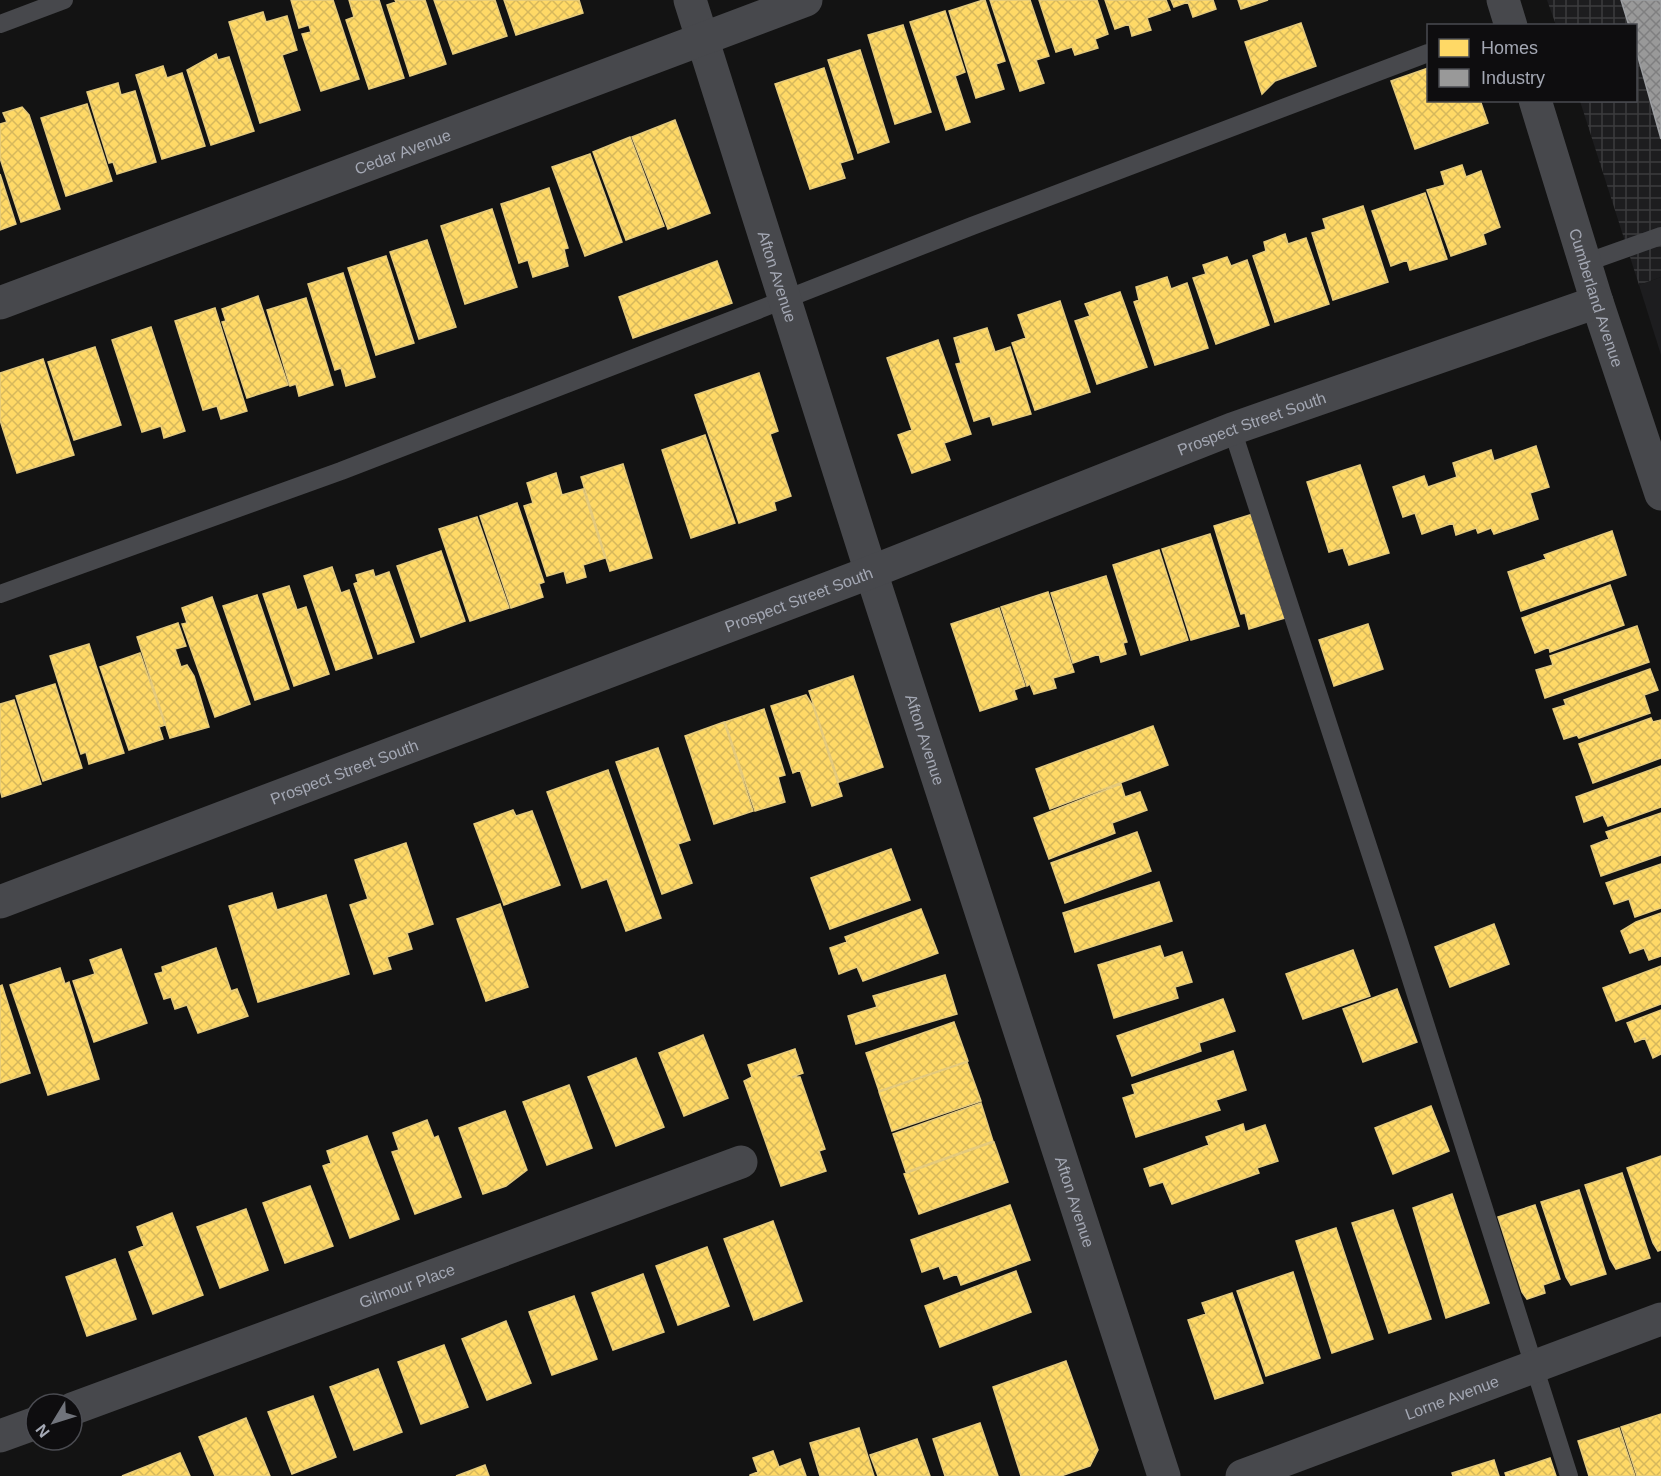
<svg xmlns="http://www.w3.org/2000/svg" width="1661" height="1476" viewBox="0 0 1661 1476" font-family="Helvetica,sans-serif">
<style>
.built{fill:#1d1d1f}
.industrial{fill:url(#industrial-grid)}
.homes{fill:url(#homes-cross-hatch);stroke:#e4ca7d;stroke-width:1.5}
.industry{fill:url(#industry-cross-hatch);stroke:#9c9ea1;stroke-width:1.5}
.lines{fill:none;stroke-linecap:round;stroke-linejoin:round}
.lane{stroke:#47484c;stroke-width:18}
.street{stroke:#47484c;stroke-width:33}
.labels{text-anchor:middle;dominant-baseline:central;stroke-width:6;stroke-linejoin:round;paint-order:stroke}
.street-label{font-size:16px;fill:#a4a8b4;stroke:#0e0d0f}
</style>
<defs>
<pattern id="industrial-grid" width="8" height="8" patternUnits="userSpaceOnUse" patternTransform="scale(1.5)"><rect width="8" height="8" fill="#1d1d1f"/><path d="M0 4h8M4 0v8" fill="none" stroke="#3b3b3d"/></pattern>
<pattern id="homes-cross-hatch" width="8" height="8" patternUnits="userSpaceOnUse" patternTransform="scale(1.5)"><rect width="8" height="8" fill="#ffd966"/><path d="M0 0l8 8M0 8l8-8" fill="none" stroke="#d6b85c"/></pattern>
<pattern id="industry-cross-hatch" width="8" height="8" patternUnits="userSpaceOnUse" patternTransform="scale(1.5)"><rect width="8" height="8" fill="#999"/><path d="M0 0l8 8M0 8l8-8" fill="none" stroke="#7f7f80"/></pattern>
</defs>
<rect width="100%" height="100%" fill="#131313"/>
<path class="built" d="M1661,277V355L1639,285Z"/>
<path class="industrial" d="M1547,0H1661V277L1639,285L1580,101L1636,100V26L1556,25Z"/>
<path class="homes" d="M291,0H333L359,79L321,91L302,34L311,32L309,25L299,28Z
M349,0H379L404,78L369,89L346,20L354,17Z
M395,0H425L446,64L410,76L387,5L396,2Z
M434,0H495L507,36L453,54Z
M504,0H579L583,13L516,35Z
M983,0H985L1005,61L996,64L1004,89L976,98L949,11Z
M990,0H1030L1049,56L1036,60L1044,83L1020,91Z
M1039,0H1097L1108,34L1095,39L1098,48L1075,55L1072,47L1056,52Z
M1105,0H1166L1170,10L1147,18L1151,30L1132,36L1129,24L1115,29Z
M1171,0H1213L1216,9L1193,17L1188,2L1174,7Z
M1238,0H1268L1241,9Z
M945,11L965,72L955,76L970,122L946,130L910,22Z
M263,12L266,22L287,16L297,50L282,55L300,110L260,123L229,22Z
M1301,23L1316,66L1275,81L1262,94L1245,42Z
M903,25L931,112L895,124L868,35Z
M860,50L889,142L858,153L828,60Z
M216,54L218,60L229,57L254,131L211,145L187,70Z
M163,66L167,78L182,73L205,146L162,159L136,75Z
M824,68L853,159L840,163L845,178L810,189L775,84Z
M1428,68V100H1480L1488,123L1415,149L1391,81Z
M118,83L121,95L135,91L156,162L117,174L113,162L109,163L87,92Z
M87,104L112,181L66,196L41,118Z
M22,107L29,115L60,209L21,222L0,158V124L7,122L3,113Z
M675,120L710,213L668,229L632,137Z
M630,137L664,226L626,240L593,152Z
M590,154L622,242L585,256L552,167Z
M1462,165L1466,177L1481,171L1500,227L1483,234L1486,244L1451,256L1427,190L1445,185L1441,172Z
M0,174L16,224L0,230Z
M549,188L568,248L564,249L568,266L533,277L528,260L519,263L501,204Z
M1425,193L1447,259L1410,270L1407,260L1391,266L1372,211Z
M1363,206L1388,282L1333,300L1312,233L1326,229L1323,219Z
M492,209L517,287L465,304L441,226Z
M1285,234L1288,244L1306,238L1329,304L1275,322L1253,256L1266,251L1264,242Z
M427,240L456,327L419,339L390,252Z
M386,256L414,343L376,355L348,268Z
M1227,257L1231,266L1247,260L1269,325L1216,344L1193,278L1206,274L1203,265Z
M717,261L732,303L633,338L619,297Z
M343,273L375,377L346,386L341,368L335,370L308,284Z
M1167,277L1171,289L1187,283L1208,348L1155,365L1134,302L1139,300L1136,287Z
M1120,292L1147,367L1097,384L1075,321L1090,316L1085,304Z
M258,296L288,385L247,398L222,322L226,321L222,309Z
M306,298L333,385L299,396L296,384L290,386L267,310Z
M1060,301L1090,392L1035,410L1012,343L1026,338L1018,315Z
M215,308L247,411L221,419L217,406L203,410L175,321Z
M151,327L185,431L164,438L161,426L142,432L112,340Z
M987,328L995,352L1010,347L1031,414L993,425L990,416L974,421L956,364L961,363L954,338Z
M938,340L971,434L944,443L950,460L912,473L898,435L912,430L887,358Z
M95,347L121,425L74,440L48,362Z
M43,359L74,455L17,473L0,420V373Z
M759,373L778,431L770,434L791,496L774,502L776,510L739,523L695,395Z
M705,435L735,523L691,538L662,450Z
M1536,446L1549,487L1530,493L1538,519L1494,534L1491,528L1478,533L1476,528L1456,535L1453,523L1422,534L1415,513L1403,517L1393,487L1424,476L1428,487L1457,477L1453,463L1491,450L1494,461Z
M623,464L652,558L610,571L581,477Z
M1360,465L1389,553L1349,565L1343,548L1329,552L1307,482Z
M556,473L562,495L583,489L605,558L583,565L586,577L567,583L564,571L547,576L524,506L533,503L527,483Z
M517,503L544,582L539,584L543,597L511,608L480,516Z
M1253,514L1285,618L1249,629L1245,613L1241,614L1214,526Z
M477,517L509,608L470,621L439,529Z
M1612,531L1626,575L1521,611L1508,572L1546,559L1544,555Z
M1210,534L1239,626L1191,640L1162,549Z
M1159,550L1188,640L1141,655L1113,565Z
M441,551L465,621L421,637L397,566Z
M332,567L341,593L349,590L372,658L336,670L304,576Z
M373,570L375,577L389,572L414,642L378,654L354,584L358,582L356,575Z
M1106,576L1127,642L1123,643L1126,654L1101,662L1099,654L1073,663L1051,593Z
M1610,585L1624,625L1550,652L1549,647L1535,653L1522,618Z
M289,586L297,610L306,607L329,674L294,686L263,594Z
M1048,592L1074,672L1053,678L1056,688L1034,694L1030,684L1027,686L1001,607Z
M257,595L289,689L255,700L223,606Z
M212,597L250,704L215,717L182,624L187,623L182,608Z
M999,608L1025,686L1014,690L1017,699L980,711L951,624Z
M178,623L186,646L175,649L181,667L187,665L194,676L209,727L170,738L137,637Z
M1368,624L1383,669L1334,686L1319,640Z
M1637,626L1649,662L1545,698L1536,670L1553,665L1550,656Z
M89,644L124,753L89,764L86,752L81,754L50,656Z
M140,653L165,725L159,727L163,739L129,750L100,667Z
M1650,669L1658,690L1644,695L1650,713L1579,738L1577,735L1564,739L1553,709L1566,705L1564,700Z
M853,676L883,767L839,782L809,691Z
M55,684L82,768L43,781L16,696Z
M806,695L813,706L842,796L812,806L800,770L793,773L771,706Z
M14,700L41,784L2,797L0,789V704Z
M764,709L785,775L778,777L785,802L755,811L725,722Z
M1651,718L1653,722L1661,720V758L1593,783L1579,744Z
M724,722L753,811L714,824L685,736Z
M1153,726L1168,765L1050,809L1036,769Z
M658,748L690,840L678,844L692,883L662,894L616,762Z
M1661,766V807L1608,826L1603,815L1584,822L1576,797Z
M608,770L661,918L626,931L607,879L582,888L547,792Z
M1121,784L1125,797L1140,792L1147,810L1112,823L1115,833L1049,859L1034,818Z
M513,810L516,816L532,811L560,885L504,905L474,824Z
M1661,813V855L1601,876L1591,846L1609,839L1606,832Z
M1137,832L1151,871L1065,903L1051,863Z
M406,843L433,924L407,933L412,949L387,957L391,969L374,974L350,905L368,899L355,860Z
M891,849L910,900L830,929L811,878Z
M1661,864V908L1635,917L1629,899L1614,904L1606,883Z
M1159,882L1172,921L1075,952L1063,913Z
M272,893L277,910L326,895L349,974L258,1002L229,906Z
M500,904L528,987L486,1001L457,919Z
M921,909L938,953L863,981L857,967L839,974L830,948L847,942L845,937Z
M1661,913V956L1649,960L1644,948L1630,953L1621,931L1636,922Z
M1494,924L1509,964L1450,987L1435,947Z
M1160,946L1164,958L1182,952L1192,982L1175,987L1178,998L1114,1018L1098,965Z
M216,948L231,991L237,989L248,1016L198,1033L187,1005L175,1009L171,997L164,999L155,974L163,972L162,967Z
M121,949L147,1023L94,1042L73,981L95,974L90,960Z
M1353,950L1370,996L1303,1019L1286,974Z
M1661,966V1004L1616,1021L1603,988Z
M60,968L65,984L69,982L99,1079L48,1095L10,985Z
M945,975L957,1014L856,1044L848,1016L877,1007L873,996Z
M2,985L30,1073L0,1083V986Z
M1397,989L1417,1042L1363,1062L1343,1009Z
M1223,999L1235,1031L1199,1043L1201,1051L1132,1076L1117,1036Z
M1661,1010V1054L1653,1058L1645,1038L1635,1042L1627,1023Z
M954,1022L968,1061L879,1091L866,1053Z
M703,1035L728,1098L684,1116L659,1053Z
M795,1049L803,1073L792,1077H800L825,1149L819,1151L826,1171L781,1186L744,1081L752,1077L748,1065Z
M1233,1051L1246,1090L1216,1100L1220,1110L1136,1137L1123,1098L1135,1094L1132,1085Z
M636,1058L664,1127L616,1146L588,1077Z
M967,1062L981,1101L892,1131L879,1092Z
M569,1085L592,1148L547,1165L523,1102Z
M981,1103L993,1141L906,1172L893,1134Z
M1431,1106L1449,1151L1393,1174L1375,1128Z
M505,1111L527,1170L506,1186L483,1194L459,1128Z
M427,1120L434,1138L438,1136L461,1197L415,1214L392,1152L399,1150L393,1133Z
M1243,1124L1245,1132L1265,1125L1278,1161L1257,1168L1259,1173L1172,1204L1163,1182L1150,1186L1144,1169L1209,1145L1206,1137Z
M367,1136L399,1219L350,1238L323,1166L331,1163L327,1151Z
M994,1142L1008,1182L919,1214L904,1174Z
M1661,1156V1250L1658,1251L1653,1243L1627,1168Z
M1622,1173L1650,1258L1616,1269L1610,1259L1585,1185Z
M310,1186L333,1246L285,1263L263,1203Z
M1579,1190L1606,1274L1571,1285L1566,1277L1541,1202Z
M1452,1194L1489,1303L1446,1318L1413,1208Z
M1010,1205L1030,1260L961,1285L957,1274L944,1279L939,1266L922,1272L911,1240Z
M1535,1205L1560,1279L1543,1285L1545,1293L1527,1299L1522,1292L1498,1217Z
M246,1209L268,1270L220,1288L197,1227Z
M1393,1210L1431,1319L1389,1333L1352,1223Z
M172,1213L203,1295L153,1314L129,1252L144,1246L137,1227Z
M773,1221L802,1301L754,1320L724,1239Z
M1336,1228L1373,1339L1332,1353L1296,1241Z
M707,1247L729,1306L678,1325L656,1266Z
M115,1259L136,1319L87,1336L66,1277Z
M1016,1271L1031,1312L940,1347L925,1306Z
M1293,1272L1320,1358L1266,1376L1237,1291Z
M643,1274L664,1332L613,1350L592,1293Z
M1232,1293L1263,1383L1215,1399L1188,1320L1206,1314L1202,1303Z
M574,1296L597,1359L552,1375L529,1312Z
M506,1321L531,1383L487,1400L462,1339Z
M444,1345L468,1407L421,1424L398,1362Z
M1066,1361L1098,1450L1090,1466L1061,1476H1021L993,1387Z
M378,1369L402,1432L354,1450L330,1387Z
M313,1396L336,1457L292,1474L268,1412Z
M1661,1414V1476H1637L1621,1427Z
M246,1418L270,1476H215L199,1437Z
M980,1423L998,1476H945L933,1439Z
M859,1428L874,1476H820L810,1443Z
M1619,1428L1635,1476H1589L1578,1441Z
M917,1439L930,1476H878L870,1455Z
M773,1451L779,1467L800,1459L806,1476H750V1475L758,1472L753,1458Z
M180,1453L190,1476H122Z
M1550,1458L1556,1476H1506L1505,1473Z
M1494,1460L1499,1476H1453L1452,1473Z
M485,1465L489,1476H456Z"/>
<path class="industry" d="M1621,0H1661V139L1636,50V26H1629Z"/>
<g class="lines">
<path class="lane" d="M0,24L64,0
M1585,263L1661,236
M1232,429L1396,932L1569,1476
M0,594L341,471L758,310L972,226L1428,53"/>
<g class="street">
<path id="s1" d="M690,0L871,572L1164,1476"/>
<path d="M1503,0L1511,26"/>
<path id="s2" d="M1535,100L1597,302L1661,494"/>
<path id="s3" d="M0,303L806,0"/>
<path id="s4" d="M0,902L871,572L1232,429L1597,302"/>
<path id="s5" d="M72,1409L741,1162"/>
<path d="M0,1436L36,1423"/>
<path id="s6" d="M1242,1476L1661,1319"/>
</g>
</g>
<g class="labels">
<g class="street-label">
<text stroke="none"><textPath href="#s3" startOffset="430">Cedar Avenue</textPath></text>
<text stroke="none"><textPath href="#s1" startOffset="290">Afton Avenue</textPath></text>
<text stroke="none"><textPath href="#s2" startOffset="207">Cumberland Avenue</textPath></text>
<text stroke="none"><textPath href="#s4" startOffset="1340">Prospect Street South</textPath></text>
<text stroke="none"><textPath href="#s4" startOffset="854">Prospect Street South</textPath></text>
<text stroke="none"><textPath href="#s1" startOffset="776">Afton Avenue</textPath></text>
<text stroke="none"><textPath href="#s4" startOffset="368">Prospect Street South</textPath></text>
<text stroke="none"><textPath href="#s1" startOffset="1262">Afton Avenue</textPath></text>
<text stroke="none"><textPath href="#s5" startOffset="357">Gilmour Place</textPath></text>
<text stroke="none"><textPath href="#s6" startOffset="224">Lorne Avenue</textPath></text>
</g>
</g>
<rect x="1427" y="24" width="210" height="78" fill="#0e0d0f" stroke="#4a4b51" stroke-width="1.5"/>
<rect x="1439" y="39" width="30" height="18" fill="#ffd966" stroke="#4a4b51" stroke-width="1.5"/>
<text x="1481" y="54" font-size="18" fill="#a4a8b4">Homes</text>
<rect x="1439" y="69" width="30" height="18" fill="#999999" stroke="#4a4b51" stroke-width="1.5"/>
<text x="1481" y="84" font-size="18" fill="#a4a8b4">Industry</text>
<g transform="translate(54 1422) rotate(232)"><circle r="28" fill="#0e0d0f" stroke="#4a4b51" stroke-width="1.5"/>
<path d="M0-4.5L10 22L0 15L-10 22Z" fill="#71747c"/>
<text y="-9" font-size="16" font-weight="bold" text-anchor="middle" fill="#a4a8b4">N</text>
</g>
</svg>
